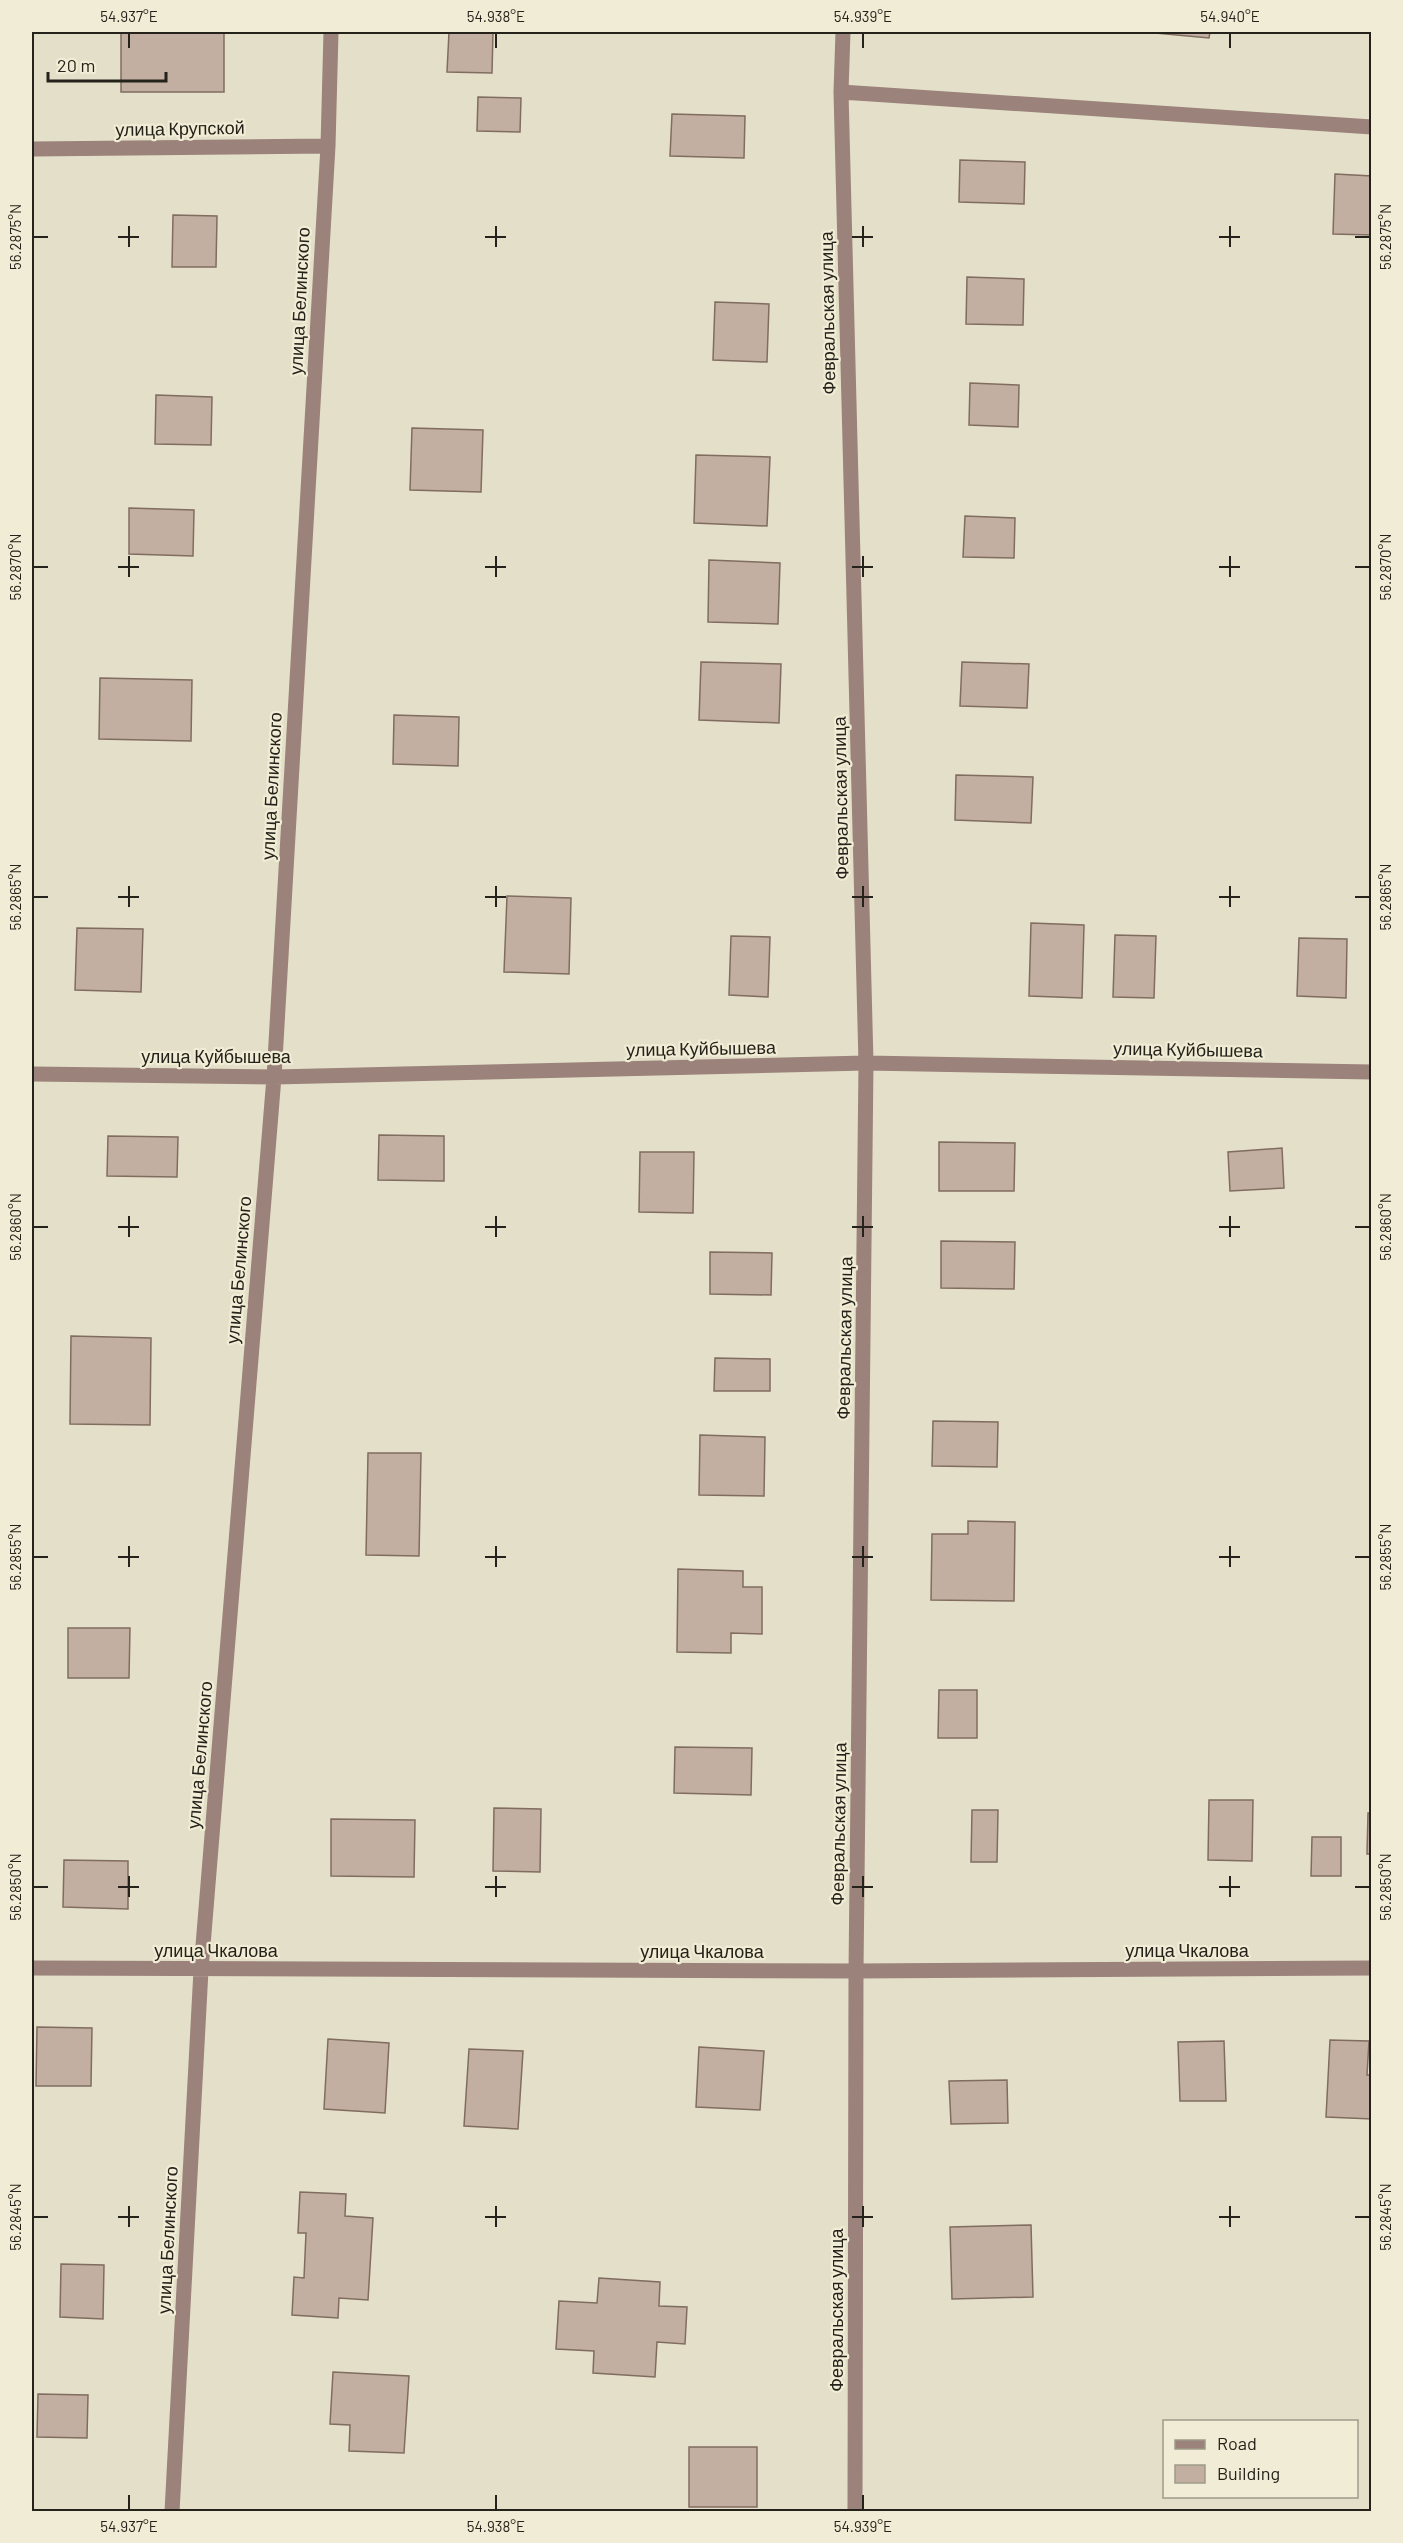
<svg xmlns="http://www.w3.org/2000/svg" width="1403" height="2543" viewBox="0 0 1403 2543" font-family="Barlow,sans-serif">
<style>
.building{fill:#c3afa1;stroke:#806d60;stroke-width:1.5}
.lines{fill:none;stroke-linecap:round;stroke-linejoin:round}
.minor{stroke:#9b827a;stroke-width:15}
.ticks{fill:none;stroke:#24221a;stroke-width:2}
.labels{text-anchor:middle;dominant-baseline:central;stroke-width:4.5;stroke-linejoin:round;paint-order:stroke}
.street-label{font-size:18px;fill:#24221a;stroke:#f1ecd5}
.neatline{fill:none;stroke:#24221a;stroke-width:2}
.ticks-label{font-size:15px;text-anchor:middle;fill:#24221a}
</style>
<rect width="100%" height="100%" fill="#e4dfc8"/>
<path class="building" d="M121,32H224V92H121Z
M449,32H493L492,73L447,72Z
M1144,32H1210L1209,38Z
M478,97L521,98L520,132L477,131Z
M672,114L745,116L744,158L670,156Z
M960,160L1025,162L1024,204L959,202Z
M1335,174L1372,176V235L1333,234Z
M173,215L217,216L216,267H172Z
M967,277L1024,279L1023,325L966,324Z
M715,302L769,304L767,362L713,360Z
M970,383L1019,385L1018,427L969,425Z
M156,395L212,397L211,445L155,444Z
M412,428L483,430L481,492L410,490Z
M696,455L770,457L767,526L694,523Z
M129,508L194,510L193,556L129,554Z
M965,516L1015,518L1014,558L963,557Z
M709,560L780,563L778,624L708,622Z
M701,662L781,664L779,723L699,720Z
M962,662L1029,664L1027,708L960,706Z
M100,678L192,680L191,741L99,739Z
M394,715L459,717L458,766L393,764Z
M956,775L1033,777L1031,823L955,820Z
M507,896L571,898L569,974L504,972Z
M1031,923L1084,925L1082,998L1029,996Z
M77,928L143,929L141,992L75,990Z
M1115,935L1156,936L1154,998L1113,997Z
M731,936L770,937L768,997L729,995Z
M1299,938L1347,939L1346,998L1297,996Z
M379,1135L444,1136V1181L378,1180Z
M108,1136L178,1137L177,1177L107,1176Z
M939,1142L1015,1143L1014,1191H939Z
M1282,1148L1284,1188L1230,1191L1228,1152Z
M640,1152H694L693,1213L639,1212Z
M941,1241L1015,1242L1014,1289L941,1288Z
M710,1252L772,1253L771,1295L710,1294Z
M71,1336L151,1338L150,1425L70,1424Z
M715,1358L770,1359V1391H714Z
M933,1421L998,1422L997,1467L932,1466Z
M700,1435L765,1437L764,1496L699,1495Z
M368,1453H421L419,1556L366,1555Z
M968,1521L1015,1522L1014,1601L931,1600L932,1534H968Z
M678,1569L743,1571V1587H762V1634L731,1633V1653L677,1652Z
M68,1628H130L129,1678H68Z
M939,1690H977V1738H938Z
M675,1747L752,1748L751,1795L674,1793Z
M1209,1800H1253L1252,1861L1208,1860Z
M494,1808L541,1809L540,1872L493,1871Z
M972,1810H998L997,1862H971Z
M1368,1813H1372V1854H1367Z
M331,1819L415,1820L414,1877L331,1876Z
M1312,1837H1341V1876H1311Z
M64,1860L128,1861V1909L63,1907Z
M37,2027L92,2028L91,2086H36Z
M328,2039L389,2043L385,2113L324,2109Z
M1330,2040L1369,2041L1367,2075H1372V2119L1326,2117Z
M1224,2041L1226,2101H1180L1178,2042Z
M699,2047L764,2051L760,2110L696,2107Z
M469,2049L523,2051L518,2129L464,2126Z
M1007,2080L1008,2123L951,2124L949,2081Z
M300,2192L346,2194L345,2216L373,2218L368,2300L339,2298L338,2318L292,2315L294,2277L304,2278L306,2233H298Z
M1031,2225L1033,2297L952,2299L950,2227Z
M61,2264L104,2265L103,2319L60,2317Z
M599,2278L660,2282L659,2306L687,2307L685,2344L657,2342L655,2377L593,2373L594,2351L556,2349L559,2301L597,2303Z
M333,2372L409,2376L404,2453L349,2451L350,2425L330,2424Z
M38,2394L88,2395L87,2438L37,2437Z
M689,2447H757V2507H689Z"/>
<g class="lines">
<path class="minor" d="M843,32L841,92L866,1063L856,1971L855,2512
M841,92L1372,127
M32,149L328,146
M32,1074L274,1077L866,1063L1372,1072
M32,1968L856,1971L1372,1968
M172,2512L201,1970L274,1077L328,146L331,32"/>
</g>
<path class="ticks" d="M129,33V48M496,33V48M863,33V48M1230,33V48M129,226V247M496,226V247M863,226V247M1230,226V247M33,237H48M118,237H139M485,237H506M852,237H873M1219,237H1240M1355,237H1370M129,556V577M496,556V577M863,556V577M1230,556V577M33,567H48M118,567H139M485,567H506M852,567H873M1219,567H1240M1355,567H1370M129,886V907M496,886V907M863,886V907M1230,886V907M33,897H48M118,897H139M485,897H506M852,897H873M1219,897H1240M1355,897H1370M129,1216V1237M496,1216V1237M863,1216V1237M1230,1216V1237M33,1227H48M118,1227H139M485,1227H506M852,1227H873M1219,1227H1240M1355,1227H1370M129,1546V1567M496,1546V1567M863,1546V1567M1230,1546V1567M33,1557H48M118,1557H139M485,1557H506M852,1557H873M1219,1557H1240M1355,1557H1370M129,1876V1897M496,1876V1897M863,1876V1897M1230,1876V1897M33,1887H48M118,1887H139M485,1887H506M852,1887H873M1219,1887H1240M1355,1887H1370M129,2206V2227M496,2206V2227M863,2206V2227M1230,2206V2227M33,2217H48M118,2217H139M485,2217H506M852,2217H873M1219,2217H1240M1355,2217H1370M129,2495V2510M496,2495V2510M863,2495V2510"/>
<g class="labels">
<g class="street-label">
<text transform="translate(180 128) rotate(-1)">улица Крупской</text>
<text transform="translate(299 301) rotate(-87)">улица Белинского</text>
<text transform="translate(827 313) rotate(-91)">Февральская улица</text>
<text transform="translate(271 786) rotate(-87)">улица Белинского</text>
<text transform="translate(840 798) rotate(-91)">Февральская улица</text>
<text transform="translate(701 1048) rotate(-1)">улица Куйбышева</text>
<text transform="translate(1188 1049) rotate(1)">улица Куйбышева</text>
<text x="216" y="1056">улица Куйбышева</text>
<text transform="translate(238 1270) rotate(-85)">улица Белинского</text>
<text transform="translate(844 1338) rotate(-89)">Февральская улица</text>
<text transform="translate(199 1755) rotate(-85)">улица Белинского</text>
<text transform="translate(838 1824) rotate(-89)">Февральская улица</text>
<text x="216" y="1950">улица Чкалова</text>
<text x="1187" y="1950">улица Чкалова</text>
<text x="702" y="1951">улица Чкалова</text>
<text transform="translate(167 2240) rotate(-87)">улица Белинского</text>
<text transform="translate(836 2310) rotate(-90)">Февральская улица</text>
</g>
</g>
<rect width="1403" height="2543" fill="none" stroke="#f1ecd5" stroke-width="66"/>
<rect x="1163" y="2420" width="195" height="78" fill="#f1ecd5" stroke="#9f9b8a" stroke-width="1.5"/>
<rect x="1175" y="2440" width="30" height="9" fill="#9b827a" stroke="#9f9b8a" stroke-width="1.5"/>
<text x="1217" y="2450" font-size="18" fill="#24221a">Road</text>
<rect x="1175" y="2465" width="30" height="18" fill="#c3afa1" stroke="#9f9b8a" stroke-width="1.5"/>
<text x="1217" y="2480" font-size="18" fill="#24221a">Building</text>
<path d="M48 72v9h118v-9" fill="none" stroke="#24221a" stroke-width="3"/>
<text x="57" y="72" font-size="18" fill="#24221a" stroke="#f1ecd5" stroke-width="4.5" paint-order="stroke">20 m</text>
<rect x="33" y="33" width="1337" height="2477" class="neatline"/>
<g class="ticks-label">
<text x="129" y="22">54.937°E</text>
<text x="496" y="22">54.938°E</text>
<text x="863" y="22">54.939°E</text>
<text x="1230" y="22">54.940°E</text>
<text transform="translate(16 237) rotate(-90)" y="5">56.2875°N</text>
<text transform="translate(1386 237) rotate(-90)" y="5">56.2875°N</text>
<text transform="translate(16 567) rotate(-90)" y="5">56.2870°N</text>
<text transform="translate(1386 567) rotate(-90)" y="5">56.2870°N</text>
<text transform="translate(16 897) rotate(-90)" y="5">56.2865°N</text>
<text transform="translate(1386 897) rotate(-90)" y="5">56.2865°N</text>
<text transform="translate(16 1227) rotate(-90)" y="5">56.2860°N</text>
<text transform="translate(1386 1227) rotate(-90)" y="5">56.2860°N</text>
<text transform="translate(16 1557) rotate(-90)" y="5">56.2855°N</text>
<text transform="translate(1386 1557) rotate(-90)" y="5">56.2855°N</text>
<text transform="translate(16 1887) rotate(-90)" y="5">56.2850°N</text>
<text transform="translate(1386 1887) rotate(-90)" y="5">56.2850°N</text>
<text transform="translate(16 2217) rotate(-90)" y="5">56.2845°N</text>
<text transform="translate(1386 2217) rotate(-90)" y="5">56.2845°N</text>
<text x="129" y="2532">54.937°E</text>
<text x="496" y="2532">54.938°E</text>
<text x="863" y="2532">54.939°E</text>
</g>
</svg>
